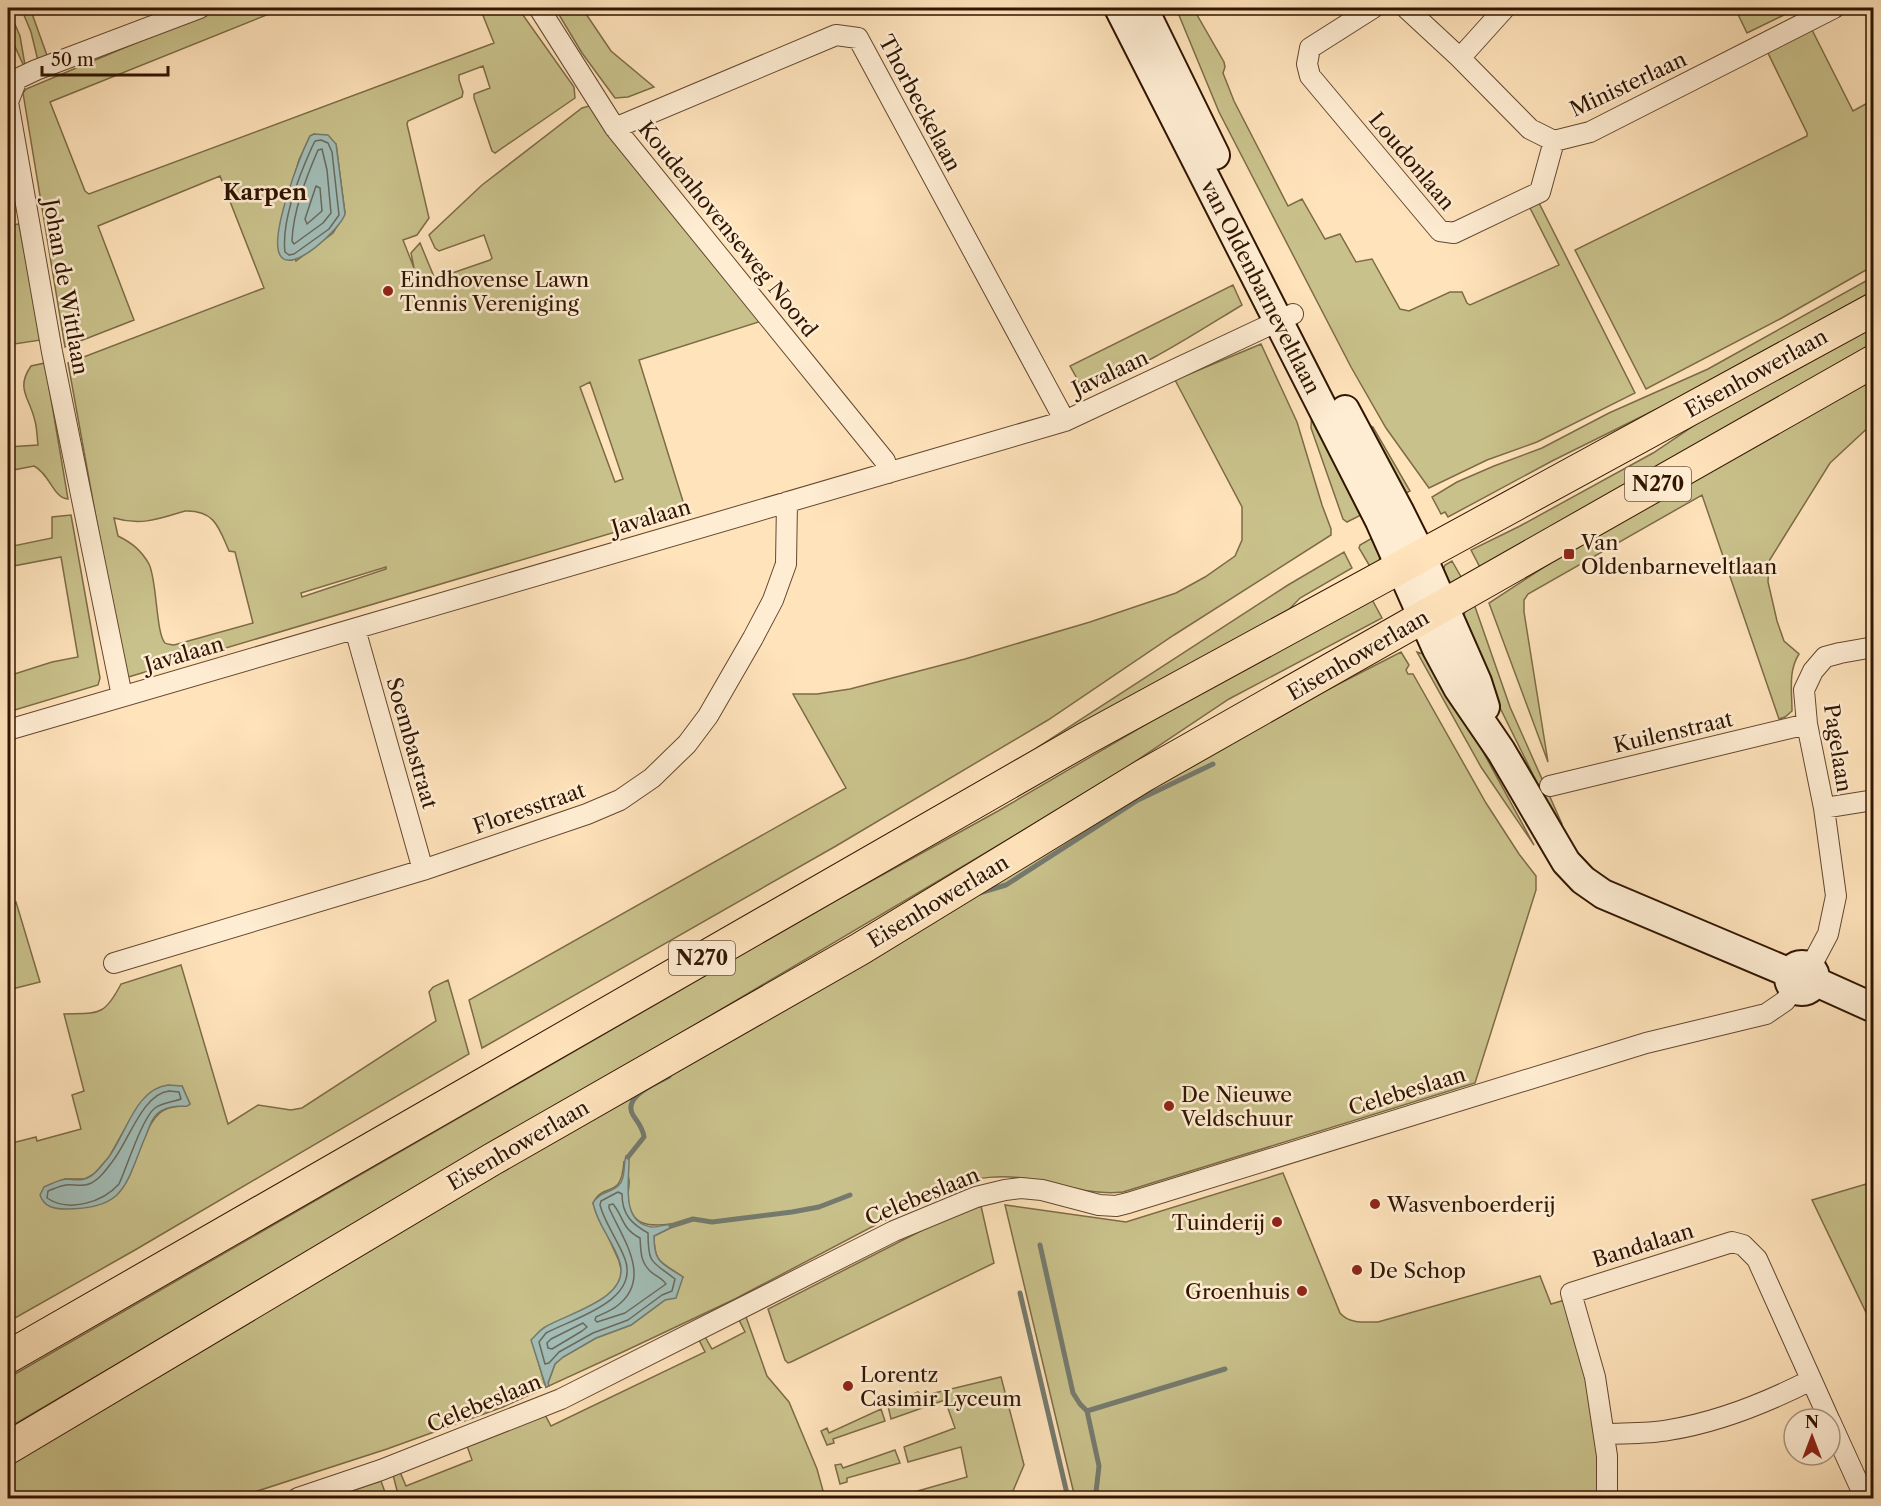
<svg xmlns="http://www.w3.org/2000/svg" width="1881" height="1506" viewBox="0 0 1881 1506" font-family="'Libre Caslon Text',serif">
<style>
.green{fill:#c9c18b;stroke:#7d6b46;stroke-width:1.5;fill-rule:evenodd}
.water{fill:#a2bdb7;stroke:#757a6e;stroke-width:1.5}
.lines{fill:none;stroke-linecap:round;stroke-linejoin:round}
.shore{stroke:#6a695c;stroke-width:1.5}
.stream{stroke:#757a6e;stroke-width:5}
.street-casing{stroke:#644830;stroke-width:22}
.secondary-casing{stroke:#311501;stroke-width:32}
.primary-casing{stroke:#311501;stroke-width:34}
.street{stroke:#ffedd3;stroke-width:20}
.secondary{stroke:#ffedd3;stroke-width:28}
.primary{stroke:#ffe3bb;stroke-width:32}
.poi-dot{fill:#8f2418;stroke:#ffedd3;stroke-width:2}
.labels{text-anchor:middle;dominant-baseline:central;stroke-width:5;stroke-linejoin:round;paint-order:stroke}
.shield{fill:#ffedd3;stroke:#6f5640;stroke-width:1.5}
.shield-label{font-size:20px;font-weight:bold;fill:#311501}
.street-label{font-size:21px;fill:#311501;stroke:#ffedd3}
.poi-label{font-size:21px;fill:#311501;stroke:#ffedd3;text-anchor:start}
.neighbourhood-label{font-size:22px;font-weight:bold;fill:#311501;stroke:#ffedd3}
</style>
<rect width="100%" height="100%" fill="#ffe3bb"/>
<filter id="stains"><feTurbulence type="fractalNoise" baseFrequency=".00333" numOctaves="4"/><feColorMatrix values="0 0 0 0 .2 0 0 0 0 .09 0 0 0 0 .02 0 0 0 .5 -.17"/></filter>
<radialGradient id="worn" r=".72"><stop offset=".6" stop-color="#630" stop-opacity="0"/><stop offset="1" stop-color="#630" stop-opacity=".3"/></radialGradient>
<path class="green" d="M8,8L20,36L26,71L8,31Z
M21,8H30L49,61L39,65L31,32Z
M219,8H284L50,102L85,191L89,194L494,43L480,8H518L574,87L575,98L495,153L492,151L474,98V94L490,88L483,66L459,75V80L463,92L462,97L408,121L407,124L429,218L417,235L403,240L414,268L411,253L420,243L435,279L490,260L492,258L484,235L439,251L435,248L429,235L482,185L582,108L589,106L649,175L765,320L639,360L686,511L125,678L68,363L264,288L220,176L98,226L134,320L65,347L23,93L26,89ZM314,134L336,144L345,213L333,233L296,261L283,213L299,160L310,136ZM590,382L623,479L615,482L580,387ZM185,511C215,510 219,528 229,551L235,552L253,623L174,645C171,644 168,645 165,643C156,634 157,580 149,564C141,550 132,543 118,536L114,518C141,526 159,519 185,511ZM386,567V569L302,597L301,593Z
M555,8H582L611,51L654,87L628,97L615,98L582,53Z
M1176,8H1193L1224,62L1225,67L1223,73L1234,101L1288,206L1302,199L1325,239L1340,234L1356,262L1372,259L1400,309L1409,311L1450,292H1462L1467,303L1470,305L1559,265L1529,206L1538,201L1635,393L1537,442L1487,460L1429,488L1386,428L1351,367L1219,112Z
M1735,8H1798L1747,33Z
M1810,26L1853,111L1873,100V266L1780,319L1646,389L1575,250L1807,136V133L1766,49Z
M19,224L41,340L8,345V225Z
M1873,277V293L1697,389L1552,461L1448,517L1445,512L1441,514L1432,497L1457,482L1494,466L1542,448L1609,413L1708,369Z
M1233,285L1242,305C1191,336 1140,370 1083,389L1070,366Z
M1873,321V348L1483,573L1471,550L1520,526L1653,453L1704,419L1822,354Z
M1261,344L1297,422L1322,505L1331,529V535L1174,635L1048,720L836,846L482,1048L469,1000L846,788L793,694H817L850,689L965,659L1090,622L1176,593L1205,577L1235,556L1242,540V507L1175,380Z
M45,363L68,499C53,498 50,474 34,466L8,471V447L38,445C37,437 37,428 35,421C30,398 15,389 31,366Z
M1873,380V423L1830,463L1769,561L1768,582L1777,621L1784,641L1799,654C1788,671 1792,691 1792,711L1785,717L1779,719L1702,495L1528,594L1524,600V612L1548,762L1489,603L1615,521Z
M1312,406L1365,513L1347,522L1343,519L1311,428Z
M1354,419L1373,427L1410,491L1397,498Z
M71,515L100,678L98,685L8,712V676L52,662L78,657L61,557L8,567V547L52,538V517Z
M1379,534C1384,548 1383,558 1372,570L1359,548L1360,545Z
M1344,552L1352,568L1300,598L1271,628L992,783L1038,747L1288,585Z
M1452,561L1464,582L1455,587L1446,584L1441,575L1445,565Z
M1369,594L1382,618L1229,699L1121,771L1019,833L436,1178L8,1428V1378L835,901L998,811Z
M1473,601L1510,707L1562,824L1558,825L1462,631L1461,618Z
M1401,652L1409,665L1406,670L1408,674H1413L1486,803L1519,854L1536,876V890L1475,1083L1123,1192C1086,1196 1057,1181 1022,1178C1000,1175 979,1178 957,1182L735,1299L627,1350L503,1407L387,1449L236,1498H8V1464L1245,732ZM624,1161C626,1167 628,1173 629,1180C630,1186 627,1193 628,1199C631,1226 649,1227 671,1224L672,1227L654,1236C654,1264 662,1262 683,1277L665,1300L631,1325L596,1338L563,1357L555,1364L548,1383L545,1385L532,1340L609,1295L619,1283L622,1273L619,1261L593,1203C605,1180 621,1202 624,1161Z
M1417,652L1426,655L1452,695L1534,845L1481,767Z
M16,902L40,982L8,990V905Z
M181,965L228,1124L258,1105L291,1110L302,1108L436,1021L429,992L433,987L448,980L469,1054L135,1250L8,1322V1144L36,1137L37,1141L81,1129L72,1095L84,1091L64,1014C98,1013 104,1017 121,984ZM182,1086L190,1104L187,1106C179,1106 171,1106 164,1110C148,1117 136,1160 129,1177L44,1187L65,1179H85L94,1174L109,1157L131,1118L151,1092Z
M1283,1173L1340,1313C1349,1324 1365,1322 1378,1322L1540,1276L1551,1304L1568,1299L1594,1405L1600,1498H1075L1005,1205L1126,1222Z
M1873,1182H1874L1873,1327L1812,1200Z
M981,1206L994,1263L791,1362L788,1363L785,1360L768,1309L948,1217Z
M745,1314L767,1376L789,1402L817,1469L825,1498H399L393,1475L400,1472L406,1486L472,1460L467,1446L544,1413L551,1426L705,1352L698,1338L704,1335L712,1349L745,1332L738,1318Z
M1001,1377L1024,1465L1010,1498H916L914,1492L967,1477L961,1447L908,1462L904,1447L955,1428L945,1400L891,1419L888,1406L918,1392L922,1396Z
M881,1409L885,1421L833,1439L834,1443L827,1445L821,1431L827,1428L829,1433Z
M895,1450L900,1463L847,1478V1482L840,1484L835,1465L841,1464L843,1468Z
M381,1481L387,1498H330Z"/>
<path class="water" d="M314,134L328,135L336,144L345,214C341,228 291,276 280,255C269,236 300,156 310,136Z
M168,1085L182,1086L190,1104L187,1106C177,1106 164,1106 156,1115C150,1121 148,1132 144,1140C125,1187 124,1209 66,1209C54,1209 44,1207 40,1195L44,1187C51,1184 58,1180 66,1179C72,1179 78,1181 84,1179C94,1177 102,1165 108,1158C126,1135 135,1089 168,1085Z
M626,1156L629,1157C630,1179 619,1223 652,1227C658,1227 665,1225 671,1224L672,1227L654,1236C654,1264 662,1263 683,1277L676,1298L665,1300L631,1325L596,1338L563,1357L555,1364L548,1383L549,1386L546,1387L531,1340C536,1335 540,1330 545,1327C568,1313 630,1299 620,1263C614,1242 597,1225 593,1203C599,1192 610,1193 618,1186C626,1179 623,1165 626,1156Z"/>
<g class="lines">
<path class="shore" d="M321,140L328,143L332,152L339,215L329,229L294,254L289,255L285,252C281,220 299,176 312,147L315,141Z
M322,149L327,170L331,213L323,223L294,244L292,241C293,211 306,178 318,150Z
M316,186L320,188L322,211L307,224L305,219Z
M169,1091L179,1092L181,1099C173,1102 163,1102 155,1108C142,1118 127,1167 119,1184C103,1202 69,1213 47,1198L48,1191C54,1189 59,1186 66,1185C73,1184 82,1187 89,1184C99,1180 106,1170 112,1162C128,1143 142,1094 169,1091Z
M618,1192L622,1194C622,1215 632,1224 648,1233C648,1265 652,1261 675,1279L672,1291L662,1295L628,1320L593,1333L559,1352L549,1363L545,1364L539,1342L546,1333C574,1318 640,1301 625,1259C618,1240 605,1224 600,1205L601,1201Z
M613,1204C624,1217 621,1228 640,1238C641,1251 640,1261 650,1271C655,1276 662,1278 666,1284L625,1313L597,1322L595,1320L596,1317C602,1314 611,1311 617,1306C653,1279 623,1239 609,1208V1205Z
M583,1323L587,1327L582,1331L552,1349L548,1348L547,1343L551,1339Z"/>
<path class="stream" d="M979,893L1006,885L1138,800L1213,764
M628,1157L644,1137C643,1128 638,1123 633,1115C622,1096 656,1084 669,1076
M671,1226L693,1219L712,1222L792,1212L819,1207L850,1195
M1040,1245L1073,1393L1080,1404L1087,1411L1099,1466L1096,1492L1097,1498
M1020,1293L1068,1498
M1087,1411L1225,1369"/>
<defs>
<path id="street" d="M539,8L615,128L885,461L888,473
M1373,8L1310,48L1307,64L1310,76L1440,231L1454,233L1540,192L1554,141
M1406,8L1460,58L1530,129L1554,141L1590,132L1834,8
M1460,58L1505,8
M615,128L836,35L858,38L1065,421
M355,629L423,870
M122,696L52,352L8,102L17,79L36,70L200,8
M8,730L1065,421L1293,314
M1550,786L1807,724
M1824,808L1874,800
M114,963L423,870L587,814L620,800L652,778L687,744L708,716L753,638L773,600L786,564L787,502
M1810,968L1828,934L1836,896L1824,808L1807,724L1804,690L1813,671L1825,657L1840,653L1874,647
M1830,1421L1865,1498
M1605,1434C1626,1433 1648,1434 1669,1430C1719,1422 1766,1403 1811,1380
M298,1498L381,1470L561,1399L894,1231L976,1197L1005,1190L1021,1188L1042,1190L1099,1205L1116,1206L1128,1203L1646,1043L1766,1014L1785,1001L1795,988
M1607,1498V1456L1595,1377L1571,1293L1732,1242L1743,1245L1757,1259L1829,1419"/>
<path id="secondary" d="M1119,8L1380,521L1437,649L1458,688L1501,751L1566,862L1583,880L1603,894L1790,973
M1143,8L1215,155
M1345,410L1399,511L1422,557L1477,682L1485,707
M1789 978a13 13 0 1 1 26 0a13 13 0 1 1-26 0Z
M1814,981L1874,1008"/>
<path id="primary" d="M8,1357L1085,739L1874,309
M8,1448L491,1160L860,949L1143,776L1874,361"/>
</defs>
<use href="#street" class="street-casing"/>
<use href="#secondary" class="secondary-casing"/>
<use href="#primary" class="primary-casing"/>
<use href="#street" class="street"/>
<use href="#secondary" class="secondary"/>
<use href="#primary" class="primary"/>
</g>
<g class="poi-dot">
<circle cx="388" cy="291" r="6"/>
<rect x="1563" y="548" width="12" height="12" rx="3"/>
<circle cx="1169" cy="1106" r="6"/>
<circle cx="1375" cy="1204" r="6"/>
<circle cx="1277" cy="1222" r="6"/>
<circle cx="1357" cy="1270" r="6"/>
<circle cx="1302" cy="1291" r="6"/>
<circle cx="848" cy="1386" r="6"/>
</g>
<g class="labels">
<g class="shield">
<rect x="1625" y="467" width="66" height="34" rx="4.5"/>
<rect x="669" y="941" width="66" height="34" rx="4.5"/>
</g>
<g class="shield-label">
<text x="1658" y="484">N270</text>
<text x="702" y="958">N270</text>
</g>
<g class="street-label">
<text transform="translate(1628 84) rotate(-25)">Ministerlaan</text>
<text transform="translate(920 103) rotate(62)">Thorbeckelaan</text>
<text transform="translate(1412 161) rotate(50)">Loudonlaan</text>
<text transform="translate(728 229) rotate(51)">Koudenhovenseweg Noord</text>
<text transform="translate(66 287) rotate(80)">Johan de Wittlaan</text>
<text transform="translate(1261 287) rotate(63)">van Oldenbarneveltlaan</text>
<text transform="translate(1110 373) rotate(-25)">Javalaan</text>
<text transform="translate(1756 373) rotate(-29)">Eisenhowerlaan</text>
<text transform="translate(651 517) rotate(-16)">Javalaan</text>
<text transform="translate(184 654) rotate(-16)">Javalaan</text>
<text transform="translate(1358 655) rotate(-30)">Eisenhowerlaan</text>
<text transform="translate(1673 732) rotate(-13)">Kuilenstraat</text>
<text transform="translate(412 743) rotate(74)">Soembastraat</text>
<text transform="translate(1838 748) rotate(81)">Pagelaan</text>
<text transform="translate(529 808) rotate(-19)">Floresstraat</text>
<text transform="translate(938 901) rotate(-31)">Eisenhowerlaan</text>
<text transform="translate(1407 1091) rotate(-17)">Celebeslaan</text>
<text transform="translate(518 1145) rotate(-30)">Eisenhowerlaan</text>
<text transform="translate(922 1196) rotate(-22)">Celebeslaan</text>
<text transform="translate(1643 1245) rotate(-17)">Bandalaan</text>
<text transform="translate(484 1403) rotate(-22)">Celebeslaan</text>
</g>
<g class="poi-label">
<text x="400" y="279">Eindhovense Lawn<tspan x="400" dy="24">Tennis Vereniging</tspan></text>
<text x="1581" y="542">Van<tspan x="1581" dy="24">Oldenbarneveltlaan</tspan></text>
<text x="1181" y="1094">De Nieuwe<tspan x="1181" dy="24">Veldschuur</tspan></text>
<text x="1387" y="1204">Wasvenboerderij</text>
<text x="1265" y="1222" text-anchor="end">Tuinderij</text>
<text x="1369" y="1270">De Schop</text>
<text x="1290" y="1291" text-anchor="end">Groenhuis</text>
<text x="860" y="1374">Lorentz<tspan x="860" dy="24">Casimir Lyceum</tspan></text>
</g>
<g class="neighbourhood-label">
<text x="265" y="192">Karpen</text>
</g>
</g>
<rect width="1881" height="1506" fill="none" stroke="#ffe3bb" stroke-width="30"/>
<rect x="9" y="9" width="1863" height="1488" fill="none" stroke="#311501" stroke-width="3"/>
<rect x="15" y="15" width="1851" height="1476" fill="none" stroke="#311501" stroke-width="1.5"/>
<g transform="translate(1812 1437)"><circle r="28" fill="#ffedd3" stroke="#ad977f" stroke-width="1.5"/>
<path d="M0-4.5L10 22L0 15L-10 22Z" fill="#8f2418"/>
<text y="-9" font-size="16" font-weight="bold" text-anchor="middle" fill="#311501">N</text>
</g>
<path d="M42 66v9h126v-9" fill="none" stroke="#311501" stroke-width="3"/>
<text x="51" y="66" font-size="18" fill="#311501" stroke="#ffedd3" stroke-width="4.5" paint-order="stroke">50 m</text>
<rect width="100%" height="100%" filter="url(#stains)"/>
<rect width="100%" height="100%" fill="url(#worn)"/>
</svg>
